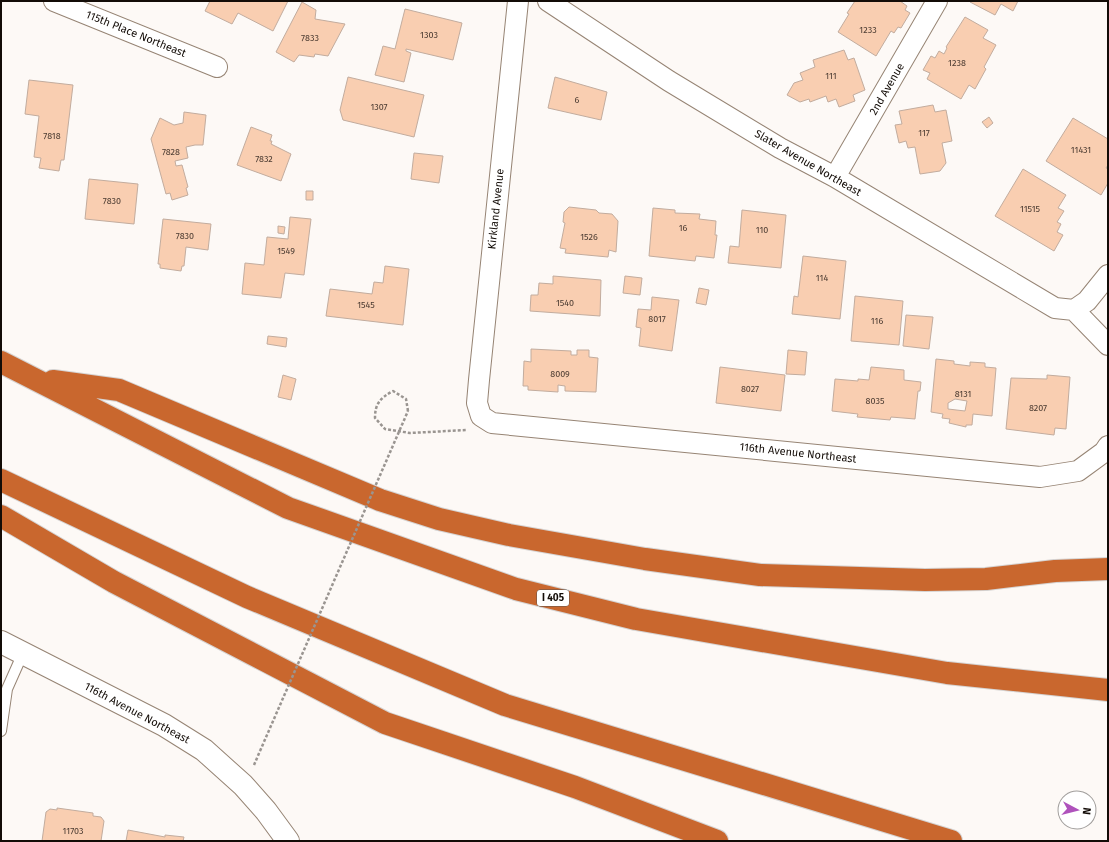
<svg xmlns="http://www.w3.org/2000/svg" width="1109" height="842" viewBox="0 0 1109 842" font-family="'Fira Sans',sans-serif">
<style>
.building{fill:#f9ceb1;stroke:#c2ac9e;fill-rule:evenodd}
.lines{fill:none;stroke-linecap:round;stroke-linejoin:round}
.service-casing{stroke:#968474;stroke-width:12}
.minor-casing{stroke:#968474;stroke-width:22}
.tertiary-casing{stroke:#968474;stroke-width:24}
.motorway-casing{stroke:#d5d3d2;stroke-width:24}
.path{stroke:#9a9591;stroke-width:2.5;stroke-dasharray:3 2;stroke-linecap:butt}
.service{stroke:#fff;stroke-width:10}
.minor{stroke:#fff;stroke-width:20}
.tertiary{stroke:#fff;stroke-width:22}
.motorway{stroke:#c9672e;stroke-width:22}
.path-bridge{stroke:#9a9591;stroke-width:2.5;stroke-dasharray:3 2;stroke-linecap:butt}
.labels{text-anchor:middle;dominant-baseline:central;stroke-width:4;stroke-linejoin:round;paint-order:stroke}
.number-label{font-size:9px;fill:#4c3c32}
.shield{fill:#fff;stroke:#5a5551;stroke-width:1}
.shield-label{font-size:10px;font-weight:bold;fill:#130c07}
.street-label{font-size:11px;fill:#130c07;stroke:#fff}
</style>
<rect width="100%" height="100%" fill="#fdf9f6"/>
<path class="building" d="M210,1H288L273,31L238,13L232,24L205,11Z
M855,1H900L907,6L905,10L910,13L901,28L898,27L894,33L891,31L876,56L838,32L849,14L847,13Z
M971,1H1018L1013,11L1001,4L995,15L970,2Z
M302,2L316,10L315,19L345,24L328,56L315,54L314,57L299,55L294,62L276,52Z
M405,9L462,23L453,60L406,49V51L411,53L404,82L375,75L383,46L395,49Z
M965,17L988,30L983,38L996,45L984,67L986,69L975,89L969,85L961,99L927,79L930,73L923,70L931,56L935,58L939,51L944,54L947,48L946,47Z
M844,50L848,60L854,58L865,90L853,95L855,101L839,107L836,99L828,102L826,96L810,102L809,99L800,102L787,95L794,83L803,80L800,73L815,67L813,60Z
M348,77L424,95L414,137L343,120L340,110Z
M555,77L607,92L601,120L548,108Z
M29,80L73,85L64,160H61L59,171L39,168L41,158L34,157L39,116L25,114Z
M933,105L935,112L946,110L952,141L942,143L946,163L940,171L920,174L915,147L908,148L906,141L899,143L895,125L902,124L899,111Z
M184,112L206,115L203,145H195L186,147L188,158L175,161L176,166L182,165L188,187L186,188L188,195L172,200L170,193L166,194L151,139L160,118L174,125L183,123Z
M989,117L993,123L987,128L982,122Z
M1073,118L1108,139V165L1106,168L1108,169V183L1101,195L1046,161Z
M251,127L272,135L270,141H272L271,144L291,154L281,181L237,165Z
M414,153L443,156L439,183L411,179Z
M1023,169L1066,195L1058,208L1064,211L1057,222L1061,224L1057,232L1063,235L1054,251L995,216Z
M89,179L138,184L134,224L85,219Z
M306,191H313V200H306Z
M569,207L596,210L599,213L612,214L618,221L616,252L609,250L608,257L565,253L566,249L560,248L565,223L563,222L564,212Z
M653,208L675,210V213L700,214L699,219L716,221L715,235H717L714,258L696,256L695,261L649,256Z
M742,210L786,215L781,268L728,263L730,246L739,247Z
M290,217L311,219L304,275L285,273L281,298L242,294L245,263L264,265L267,237L288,239Z
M163,219L211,224L208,250L186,247L184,266H182L181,271L160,268V264H158Z
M278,226L285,227L284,234L278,233Z
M803,256L846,261L840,319L792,314L794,296L798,297Z
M385,266L409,269L403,325L326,316L330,289L372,294L374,282L383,283Z
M553,276L601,280L600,316L530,311L531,295H538L539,283L553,284Z
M625,276L642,278L640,295L623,293Z
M699,288L709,290L706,305L696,303Z
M855,296L903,301L899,345L851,341Z
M652,297L679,300L672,351L639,346L641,328L636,327L638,309L651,310Z
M906,315L933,317L929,349L903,346Z
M268,336L287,338L286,347L267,344Z
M531,349L571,351V355H577V350H589V357L598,358L596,392L565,391V386L558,385V392L528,390V386H523L524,361L531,362Z
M788,350L807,352L805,375L786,374Z
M936,359L954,361V364L970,366V362L985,363V367L996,368L992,416L973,414L972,425H966V427L949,423L950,419L942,418L943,414L931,412ZM955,399L967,401L965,411L948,409V403Z
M720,367L785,375L781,411L716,403Z
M871,367L904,370V380L921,382L920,391H918L915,419L891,417L890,420L857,417L858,414L832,411L835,379L858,381V379L869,380Z
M283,375L296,379L291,400L278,397Z
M1047,375L1070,377L1066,429L1055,428L1054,435L1006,429L1011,378L1047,379Z
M57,808L93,813V816L101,817L104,821L101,841H42L46,812L50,809L57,810Z
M128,830L165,837V835L184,837L183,841H126Z"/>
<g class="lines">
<defs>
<path id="service" d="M1,731L7,689L23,653"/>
<path id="minor" d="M54,1L217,67
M518,1L479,380L477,403L481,416L492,423L1040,477L1078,471L1104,452L1108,446
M548,1L669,81L780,148L835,177L1055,308L1074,310
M835,177L937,1
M1074,310L1087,301L1108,275
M1074,310L1108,345"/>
<path id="tertiary" d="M1,642L164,725L204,750L243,785L266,811L288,841"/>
<path id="motorway" d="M1,362L288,508L516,589L636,619L947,673L1108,690
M53,381L119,390L380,500L439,519L509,535L645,559L760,575L925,580L986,579L1055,571L1108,569
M1,480L247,597L505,705L951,841
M1,516L114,582L385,723L575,787L717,841"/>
</defs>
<use href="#service" class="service-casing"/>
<use href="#minor" class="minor-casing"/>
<use href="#tertiary" class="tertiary-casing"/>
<use href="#motorway" class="motorway-casing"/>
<path class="path" d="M408,411L406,399L393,391C380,398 375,404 375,418L385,429L410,433L467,430
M254,765L260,751"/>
<use href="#service" class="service"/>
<use href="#minor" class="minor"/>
<use href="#tertiary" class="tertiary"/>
<use href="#motorway" class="motorway"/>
<path class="path-bridge" d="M260,751L408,411"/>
</g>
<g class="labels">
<g class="number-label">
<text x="868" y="30">1233</text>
<text x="429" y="35">1303</text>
<text x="310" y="38">7833</text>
<text x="957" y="63">1238</text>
<text x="831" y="76">111</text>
<text x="577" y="100">6</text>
<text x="379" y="107">1307</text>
<text x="924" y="133">117</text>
<text x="52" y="136">7818</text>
<text x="1081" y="150">11431</text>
<text x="171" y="152">7828</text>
<text x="264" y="159">7832</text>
<text x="112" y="201">7830</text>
<text x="1030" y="209">11515</text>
<text x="683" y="228">16</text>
<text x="762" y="230">110</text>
<text x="185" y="236">7830</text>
<text x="589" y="237">1526</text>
<text x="286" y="251">1549</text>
<text x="822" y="278">114</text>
<text x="565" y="303">1540</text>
<text x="366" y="305">1545</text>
<text x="657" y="319">8017</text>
<text x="877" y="321">116</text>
<text x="560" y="374">8009</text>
<text x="750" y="389">8027</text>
<text x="963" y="394">8131</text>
<text x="875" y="401">8035</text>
<text x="1038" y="408">8207</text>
<text x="73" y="831">11703</text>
</g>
<rect class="shield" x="537" y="590" width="32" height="16" rx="3"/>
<g class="shield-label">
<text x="553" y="598">I 405</text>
</g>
<g class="street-label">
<text transform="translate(136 34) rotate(22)">115th Place Northeast</text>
<text transform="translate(887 89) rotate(-60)">2nd Avenue</text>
<text transform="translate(808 163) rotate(30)">Slater Avenue Northeast</text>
<text transform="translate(496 209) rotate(-84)">Kirkland Avenue</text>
<text transform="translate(798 453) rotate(6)">116th Avenue Northeast</text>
<text transform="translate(137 713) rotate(28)">116th Avenue Northeast</text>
</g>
</g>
<rect width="1109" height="842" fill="none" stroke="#130c07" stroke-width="4"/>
<g transform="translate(1077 810) rotate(97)"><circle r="19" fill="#ffffff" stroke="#a19e9c"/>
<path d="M0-3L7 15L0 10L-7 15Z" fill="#af52bc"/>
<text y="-6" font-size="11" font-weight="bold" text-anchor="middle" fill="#130c07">N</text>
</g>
</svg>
